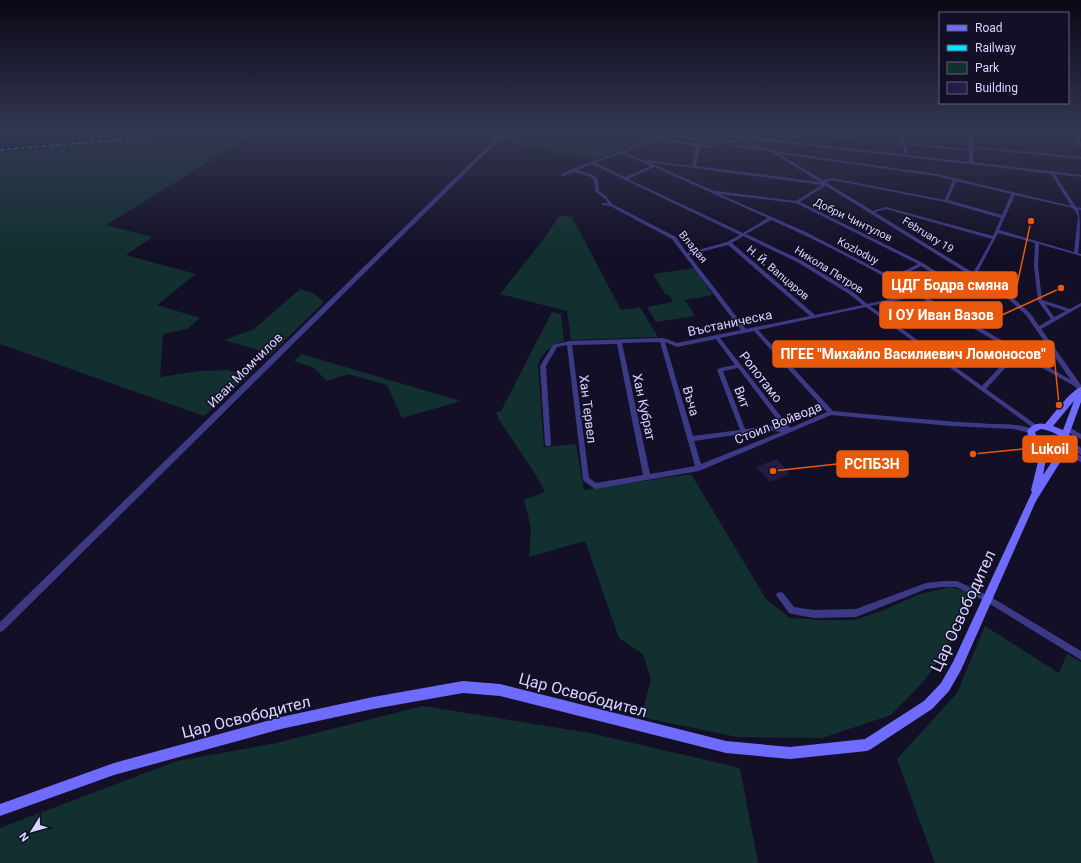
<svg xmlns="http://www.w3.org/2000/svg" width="1081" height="863" viewBox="0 0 1081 863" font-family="Roboto,sans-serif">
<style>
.green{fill:#12302f}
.building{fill:#241b47}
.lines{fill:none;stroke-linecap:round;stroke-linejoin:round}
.minor{fill:#3d3a85;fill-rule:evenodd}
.tertiary{fill:#3d3a85;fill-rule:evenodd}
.secondary{fill:#6f6bff;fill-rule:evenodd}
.rail{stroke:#00e5ff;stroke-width:1.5;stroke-dasharray:4 3;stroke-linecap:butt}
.labels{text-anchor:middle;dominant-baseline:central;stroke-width:3;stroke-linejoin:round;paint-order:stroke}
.far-street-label{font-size:11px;fill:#d9d4ff;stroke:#130f26}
.street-label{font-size:13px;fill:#d9d4ff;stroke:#130f26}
.near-street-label{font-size:16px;fill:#d9d4ff;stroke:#130f26}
.leader{fill:none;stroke:#e8590c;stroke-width:1.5}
.callout-dot{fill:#e8590c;stroke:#130f26;stroke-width:1.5}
.callout{fill:#e8590c;stroke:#e8590c;stroke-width:1.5}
.callout-label{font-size:14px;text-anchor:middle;font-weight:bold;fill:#fff}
</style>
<rect width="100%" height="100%" fill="#130f26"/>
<path class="green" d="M196,130H263L242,141L106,225L153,237L126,255L196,274L157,305L200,318L187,329L163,334L160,377L200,371L228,370L248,376L204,416L0,344V152L121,141Z
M512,130H624L621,136L640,139L655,137L653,140L591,160L502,140Z
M663,131L728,139L735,141L719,142L661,133Z
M560,215L572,217L621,310L640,307L658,337L571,340L567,311L500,294L542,241Z
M695,268L713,295L685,300L695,316L656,322L647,307L673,302L669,295H666L653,274Z
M300,289L313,293L324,302L271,354L224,340L254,329Z
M552,312L561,314L564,341C551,346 543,351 538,365L544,447L576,444L584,490L691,474L766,599L790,618L824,620H854L881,611L920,594L950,587L976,595L961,628L924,681L891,715L822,738L737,737L641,717L651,680L643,654L619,638L585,541L529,557L531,528L524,500L545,492L534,472L499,420L496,412L501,411Z
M301,354L461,401L402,418L387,385L348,374L327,381L314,368L294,361Z
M985,626L1059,673L1067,654L1081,662V863H935L897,759L957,693Z
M423,706L590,733L740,768L758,863H0V828L177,761L276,743Z"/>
<path class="building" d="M0,130H34V131L0,143Z
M777,459L790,474L770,482L756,467Z"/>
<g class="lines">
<path class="minor" d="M633,130H643L658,133L659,130H663L661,133L719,142L741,140L743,141L741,142L719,144L660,135L659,138L714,146L715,147L713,148L700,146L696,166L819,182L820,181L832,178L945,200L953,180L937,176L773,153V151H774L937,174L1071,206L1050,172L1053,171L1076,207L1081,208V210L1078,209C1081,220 1080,240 1078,253L1081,254V256L1039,244L1038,266L1042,300L1070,309L1081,303V306L1038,331L1036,330V328L1051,319L1038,301L1034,266L1035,243L998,233L976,275L974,276L972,275L992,239L886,209L871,213L869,212L886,207L993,236L1001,218L945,202L832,180L823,183L828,184L800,202L923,263L957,285L986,280V282H984L923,295L1078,384L1079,385L1076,387L1074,386L1018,354L986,389L1038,426L1039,428L1036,430L866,307L758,330L833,411C886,416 939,421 992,424C1002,424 1027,424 1034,431L1031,433L1013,429L951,426L831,415L699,471L595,489L584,481L583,479L567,345L557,347L546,366L551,444L550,446H546L545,444L540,366L553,345L569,341L662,338L667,339L677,343L741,330L672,239L610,206L602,205V203H608L604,198L595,191L594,180L591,177L574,172L563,176L560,175L572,169L655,139L657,135ZM658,140L696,146L692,166L647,160L645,161L625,152ZM622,153L651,166L625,177L595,163ZM648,162L822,185L796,201L716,191H714ZM592,164L740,235L727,242L687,253L676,237L612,204L606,196L599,191L598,180L593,175L577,170ZM654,167L768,218L743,233L628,179ZM956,181L1011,194L1002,215L948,200ZM719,194L796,203L918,264L892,277L806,232ZM1015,195L1073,208L1078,216L1074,252L999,230ZM771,220C820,241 868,267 915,294L867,304L853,292L801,260L746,234ZM743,236L797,262L849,294L863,305L815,315L732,243ZM728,245L810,316L746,329L689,255ZM921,266L952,286L920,293L895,279ZM918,296L1014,352L982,386L870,306ZM1045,304L1066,311L1054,317ZM754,331L827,412L790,428L720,338ZM716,339L735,365L720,368L717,370L740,430L693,436L665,342L677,347ZM660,342L695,466L650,474L622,343ZM617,344L643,475L596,483L589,478L572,345ZM738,368L783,427L769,426L745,429L723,371ZM769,430L781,432L701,464L694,441Z
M819,130H822L826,133L885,143L883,144L825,135Z
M851,130H862L893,135L891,136Z
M898,130H902L905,143L971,149L973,150L971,151L906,145L909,156L906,157Z
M952,130H964L972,132L970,133Z
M1071,130H1074L1081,143V147L1079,146Z
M732,144L766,149L768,150L766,151L731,146V144Z
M971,146L1081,157V159L970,148L969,147Z
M1065,427H1069L1081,434V439L1065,431L1064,429Z
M943,581H957L991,597L1081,651V660L985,601L956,587H943L926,589L856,617L814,618L792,614L789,613L776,595L777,593L780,592L783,593L794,607L814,610L856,609L926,583Z"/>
<path class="tertiary" d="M504,130H509L3,631L0,632V622Z
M674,130H689L969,162V130H973V162L1081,175V177L739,138L775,151L1011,296L1030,313L1081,385V392H1079L1026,315L1007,298L773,153L729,137Z
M1072,441L1081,448V455C1076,453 1071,448 1068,444L1069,442Z
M1066,450L1081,456V462L1063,455L1062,453L1063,451Z"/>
<path class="secondary" d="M1081,387V402L1069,435L1076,444L1073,453L1064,456L1036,501L961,670L949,691L932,709L871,749L867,751L790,759L726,753L500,696L463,693L373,709L281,729L114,775L0,816V804L114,763L281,717L373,697L463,681L500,684L726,741L790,747L865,739L924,701L941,683L953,662L1032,492L1031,490L1038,462L1039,449C1032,445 1029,439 1027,431C1031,425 1038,422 1045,424C1054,414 1069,392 1081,387ZM1074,401L1063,430L1053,426L1073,402ZM1041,429C1052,431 1061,435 1068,444L1066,449C1053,452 1039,445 1035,432ZM1047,453L1056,456L1043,475Z"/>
<path class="rail" d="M0,150L128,139L189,130"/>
</g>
<linearGradient id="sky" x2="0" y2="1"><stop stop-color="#0a0815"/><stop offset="0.52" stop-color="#333752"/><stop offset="1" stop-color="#333752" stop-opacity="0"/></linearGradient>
<rect width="1081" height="251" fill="url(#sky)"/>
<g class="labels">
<g class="far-street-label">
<text transform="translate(853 220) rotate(26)">Добри Чинтулов</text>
<text transform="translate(928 235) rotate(32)">February 19</text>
<text transform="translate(693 247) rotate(50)">Владая</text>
<text transform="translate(858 251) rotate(28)">Kozloduy</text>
<text transform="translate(829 270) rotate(32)">Никола Петров</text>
<text transform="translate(778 273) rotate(40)">Н. Й. Вапцаров</text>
</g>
<g class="street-label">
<text transform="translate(730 323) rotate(-12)">Въстаническа</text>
<text transform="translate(245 370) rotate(-45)">Иван Момчилов</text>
<text transform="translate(761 377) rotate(52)">Ропотамо</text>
<text transform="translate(742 397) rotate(69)">Вит</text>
<text transform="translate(691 401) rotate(74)">Въча</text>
<text transform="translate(644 407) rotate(78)">Хан Кубрат</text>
<text transform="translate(588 409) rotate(83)">Хан Тервел</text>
<text transform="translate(778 423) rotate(-22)">Стоил Войвода</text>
</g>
<g class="near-street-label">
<text transform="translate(963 611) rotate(-65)">Цар Освободител</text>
<text transform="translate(583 695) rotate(15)">Цар Освободител</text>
<text transform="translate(246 717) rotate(-14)">Цар Освободител</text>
</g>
</g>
<path class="leader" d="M1031 221L1017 285M1061 288L1002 315M1059 405L1054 354M973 454L1023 449M773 471L837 464"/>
<g class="callout-dot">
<circle cx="1031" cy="221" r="4"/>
<circle cx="1061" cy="288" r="4"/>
<circle cx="1059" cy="405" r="4"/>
<circle cx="973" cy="454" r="4"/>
<circle cx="773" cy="471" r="4"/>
</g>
<g class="callout">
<rect x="883" y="272" width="134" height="26" rx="4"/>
<rect x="880" y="302" width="122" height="26" rx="4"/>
<rect x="773" y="341" width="281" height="26" rx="4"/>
<rect x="1023" y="436" width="54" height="26" rx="4"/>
<rect x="837" y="451" width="71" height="26" rx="4"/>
</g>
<g class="callout-label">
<text x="950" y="290">ЦДГ Бодра смяна</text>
<text x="941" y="320">I ОУ Иван Вазов</text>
<text x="913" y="359">ПГЕЕ "Михайло Василиевич Ломоносов"</text>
<text x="1050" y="454">Lukoil</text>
<text x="872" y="469">РСПБЗН</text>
</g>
<rect x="939" y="12" width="130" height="92" fill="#130f26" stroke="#625e7d"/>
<rect x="947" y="25" width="20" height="6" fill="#6f6bff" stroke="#625e7d"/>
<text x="975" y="32" font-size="12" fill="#d9d4ff">Road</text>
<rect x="947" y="45" width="20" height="6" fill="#00e5ff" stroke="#625e7d"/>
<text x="975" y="52" font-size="12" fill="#d9d4ff">Railway</text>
<rect x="947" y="62" width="20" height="12" fill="#12302f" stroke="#625e7d"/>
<text x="975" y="72" font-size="12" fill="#d9d4ff">Park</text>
<rect x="947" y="82" width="20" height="12" fill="#241b47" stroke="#625e7d"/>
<text x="975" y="92" font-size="12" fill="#d9d4ff">Building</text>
<g transform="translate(32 831) rotate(233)" stroke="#130f26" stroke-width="3" paint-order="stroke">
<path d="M0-3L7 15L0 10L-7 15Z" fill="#d9d4ff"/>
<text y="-6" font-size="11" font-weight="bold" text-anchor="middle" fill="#d9d4ff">N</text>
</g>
</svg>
